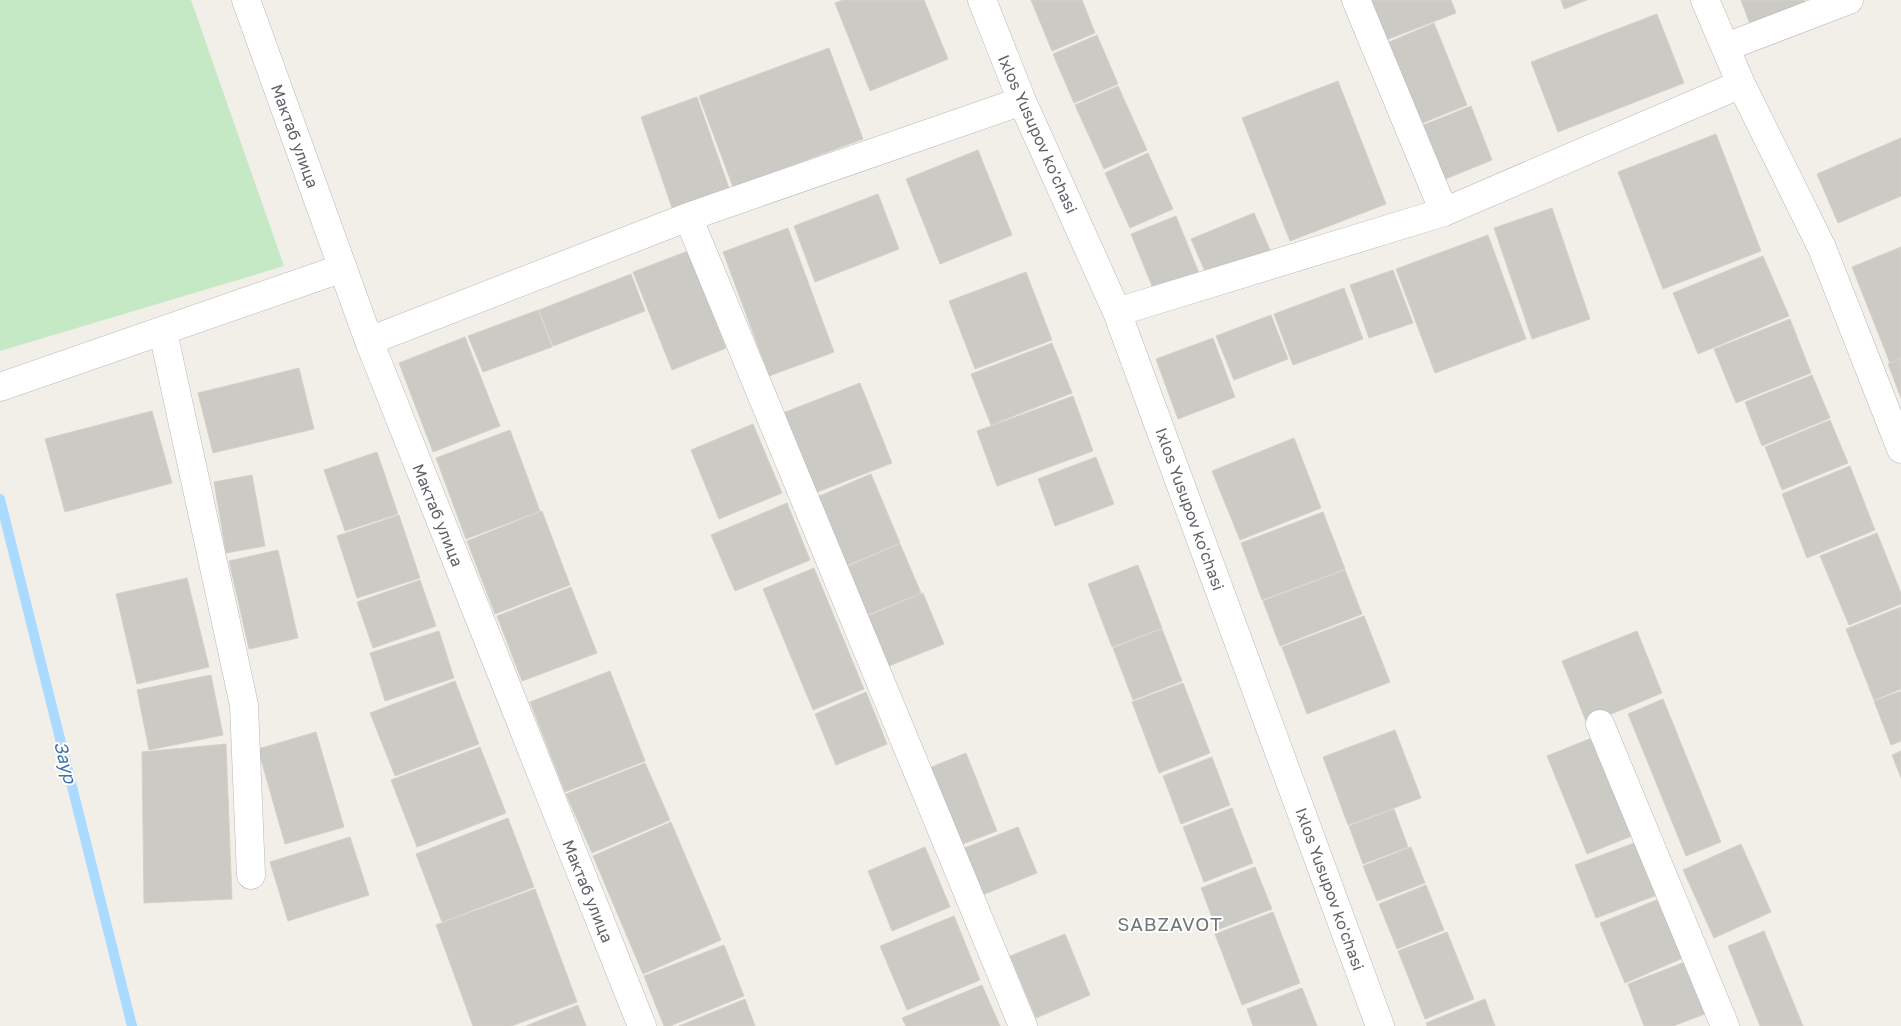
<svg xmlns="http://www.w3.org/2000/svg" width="1901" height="1026" viewBox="0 0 1901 1026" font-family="'Golos Text',sans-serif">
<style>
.green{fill:#c5e8c5}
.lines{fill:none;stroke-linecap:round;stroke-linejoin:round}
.stream{stroke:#aadaff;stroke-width:10}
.building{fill:#cccac5;stroke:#d6d1c6}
.minor-casing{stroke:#b5b8bc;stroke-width:29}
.minor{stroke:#fff;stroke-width:28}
.labels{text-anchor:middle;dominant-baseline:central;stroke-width:4;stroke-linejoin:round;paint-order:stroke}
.street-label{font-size:16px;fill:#5f6368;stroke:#fff}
.water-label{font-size:18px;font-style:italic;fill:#4174aa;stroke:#fff}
.quarter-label{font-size:19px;letter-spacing:1px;fill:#70757a;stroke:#fff}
</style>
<rect width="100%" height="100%" fill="#f1efe8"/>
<path class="green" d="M0,0H191L284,266L0,351Z"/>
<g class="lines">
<path class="stream" d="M0,499L132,1026"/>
</g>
<path class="building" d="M843,0H924L948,59L870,91L835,3Z
M1031,0H1082L1095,33L1052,51Z
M1364,0H1451L1456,13L1381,42Z
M1561,0H1587L1564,9Z
M1741,0H1804L1806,6L1751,27Z
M1657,14L1684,83L1558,132L1531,62Z
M1434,23L1467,105L1415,126L1382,45Z
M1097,35L1118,84L1074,103L1053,54Z
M829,48L863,139L733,187L699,96Z
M1338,81L1386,204L1290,241L1242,118Z
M1118,86L1147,150L1104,169L1075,105Z
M697,97L729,188L672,208L641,117Z
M1471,106L1492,160L1438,182L1416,128Z
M1716,134L1761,251L1663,289L1618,172Z
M1901,138V196L1838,223L1817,174Z
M978,150L1012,235L940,264L906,179Z
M1148,153L1173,209L1130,228L1105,173Z
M878,194L899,249L815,282L794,226Z
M1552,208L1590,319L1532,339L1494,228Z
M1254,213L1270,250L1207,276L1191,239Z
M1176,216L1201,278L1156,296L1131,234Z
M788,228L834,352L769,376L723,252Z
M1488,235L1526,339L1435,373L1396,269Z
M1901,247V358L1890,363L1852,267Z
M688,251L726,348L672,370L633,272Z
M1763,256L1789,316L1698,354L1673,293Z
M1393,270L1413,323L1369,338L1350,285Z
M1026,272L1052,340L975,369L949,301Z
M631,274L645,311L553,346L539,310Z
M1344,288L1363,339L1293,365L1274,314Z
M538,310L552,347L483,372L468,336Z
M1271,315L1288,359L1234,380L1216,336Z
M1790,319L1811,373L1736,403L1714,349Z
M465,337L500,426L433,452L399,363Z
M1213,338L1235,397L1178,419L1156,359Z
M1052,343L1072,393L991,425L971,374Z
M1901,359V398L1888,364Z
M299,368L314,429L213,453L198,393Z
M1812,375L1830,418L1762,446L1745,402Z
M860,383L892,463L815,493L783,413Z
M1073,396L1093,451L997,486L977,431Z
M152,411L172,483L65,512L45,439Z
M1830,420L1848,463L1782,490L1765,447Z
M753,424L782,493L719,519L691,450Z
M510,430L540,511L466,539L436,458Z
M1294,438L1321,508L1240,540L1212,471Z
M377,452L398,514L345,531L324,470Z
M1096,457L1114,504L1055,526L1038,479Z
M1850,466L1875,530L1807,558L1782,494Z
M871,474L900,543L845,566L817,497Z
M252,475L265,546L226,553L214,482Z
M787,503L810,560L735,591L711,535Z
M542,511L570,585L495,614L467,541Z
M1323,512L1345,569L1262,600L1241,543Z
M399,515L420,578L357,598L337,536Z
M1877,533L1901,593V604L1849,625L1820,556Z
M900,544L921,593L867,615L846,567Z
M278,550L298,638L249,649L229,561Z
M1138,565L1162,628L1112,647L1088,584Z
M814,568L864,689L813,710L763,589Z
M1345,570L1362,614L1280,646L1263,601Z
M187,578L209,667L137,684L116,594Z
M420,580L436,626L373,648L357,602Z
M571,587L597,653L522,681L497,616Z
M923,593L944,644L889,666L868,616Z
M1901,607V689L1874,700L1846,629Z
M1364,616L1390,682L1307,714L1282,647Z
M1162,629L1182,681L1133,700L1113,648Z
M439,631L454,678L385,701L370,653Z
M1637,631L1662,693L1587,724L1562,661Z
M610,671L645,761L565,792L530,702Z
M211,675L223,735L149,750L137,690Z
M455,681L479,744L395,776L370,713Z
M1183,683L1210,753L1159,773L1132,702Z
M1901,691V741L1891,745L1874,701Z
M866,692L887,744L836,765L815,714Z
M1663,699L1721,842L1686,856L1628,714Z
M1395,730L1421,798L1348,825L1323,757Z
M316,732L344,827L285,844L258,749Z
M1594,737L1634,835L1587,854L1547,756Z
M226,744L232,899L144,903L142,752Z
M480,747L506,813L417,847L391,780Z
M1901,751V778L1892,755Z
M966,753L997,831L960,845L929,768Z
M1212,757L1230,805L1181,824L1163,776Z
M645,763L670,820L592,853L566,794Z
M1232,808L1253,863L1204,882L1183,827Z
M1394,809L1408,847L1363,864L1349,826Z
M508,818L534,887L442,922L416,854Z
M671,822L721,940L643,974L593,856Z
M1018,827L1037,873L980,896L962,849Z
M350,837L369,895L288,921L270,862Z
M1637,842L1657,895L1596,918L1575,865Z
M1741,844L1771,912L1714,938L1683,870Z
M925,847L950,907L892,931L868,871Z
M1411,847L1425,883L1377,901L1363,866Z
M1255,867L1272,909L1217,930L1201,888Z
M1426,885L1444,930L1397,949L1379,904Z
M535,889L577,1002L511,1026H473L436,925Z
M1659,899L1683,958L1625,983L1600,923Z
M1273,912L1300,983L1242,1005L1215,934Z
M954,916L980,980L907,1010L880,946Z
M1764,931L1803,1026H1760L1728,946Z
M1447,932L1474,999L1425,1019L1398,951Z
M1065,934L1090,995L1036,1018L1010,956Z
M724,945L744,996L670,1026H664L644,976Z
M1685,962L1705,1014L1673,1026H1644L1628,984Z
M982,985L1000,1026H906L902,1018Z
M1302,988L1317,1026H1253L1247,1009Z
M745,999L755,1026H679Z
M1485,999L1495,1026H1427L1426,1023Z
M578,1005L586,1026H526Z"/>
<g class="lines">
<defs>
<path id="minor" d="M246,0L369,341L642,1026
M982,0L1022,101L1117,312L1380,1026
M1356,0L1444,212
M1705,0L1741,84L1822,248L1901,449
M1726,47L1849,0
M688,217L1023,1026
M1117,312L1444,212L1741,84
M163,332L244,705L251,875
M369,341L688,217L1022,101
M0,387L343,268
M1600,724L1725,1026"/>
</defs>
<use href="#minor" class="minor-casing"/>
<use href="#minor" class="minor"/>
</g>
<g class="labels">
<g class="street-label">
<text transform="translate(1038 134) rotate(66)">Ixlos Yusupov ko'chasi</text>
<text transform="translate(295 136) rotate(70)">Мактаб улица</text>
<text transform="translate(1190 509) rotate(70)">Ixlos Yusupov ko'chasi</text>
<text transform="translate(438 515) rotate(68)">Мактаб улица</text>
<text transform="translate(1330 889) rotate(70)">Ixlos Yusupov ko'chasi</text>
<text transform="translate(588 891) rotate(68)">Мактаб улица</text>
</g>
<g class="water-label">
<text transform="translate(66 762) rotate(76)">Заур</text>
</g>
<g class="quarter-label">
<text x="1170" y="923">SABZAVOT</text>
</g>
</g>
</svg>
